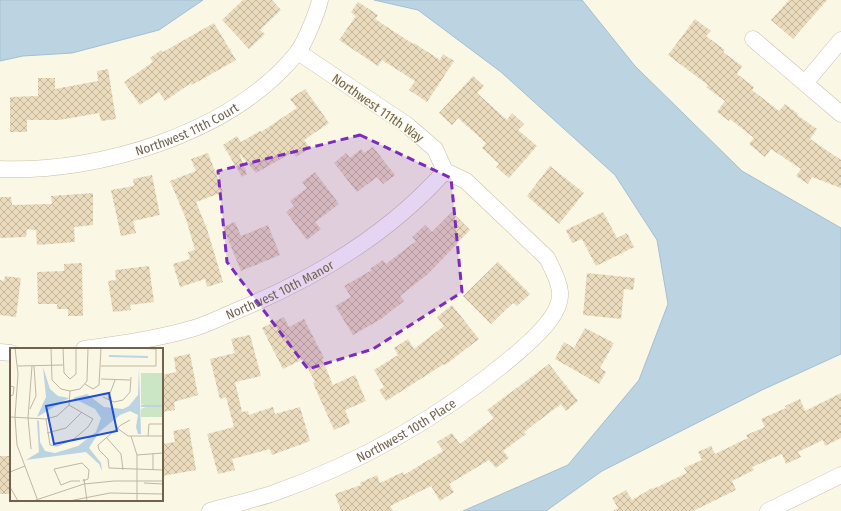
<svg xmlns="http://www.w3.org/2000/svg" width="841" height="511" viewBox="0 0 841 511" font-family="'Fira Sans Condensed',sans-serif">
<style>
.water{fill:#bcd3e2;stroke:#a3bfd3}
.building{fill:url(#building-cross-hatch)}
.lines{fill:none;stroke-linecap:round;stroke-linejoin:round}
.minor-casing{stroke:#c8bfab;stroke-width:17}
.minor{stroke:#fff;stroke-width:16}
.marked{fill:#7b2cbf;fill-opacity:0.2;stroke:#7b2cbf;stroke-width:3;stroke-dasharray:8 5;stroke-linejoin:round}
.labels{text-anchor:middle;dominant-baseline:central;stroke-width:3;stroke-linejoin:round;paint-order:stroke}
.street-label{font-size:13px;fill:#71624d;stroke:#fdfbeb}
.inset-river{fill:none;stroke:#bcd3e2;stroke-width:2}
.inset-road{fill:none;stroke:#bfb7a3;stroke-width:1}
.view{fill:#1d4ed8;fill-opacity:0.15;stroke:#1d4ed8;stroke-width:2}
.inset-edge{fill:none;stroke:#71624d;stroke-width:2}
</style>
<defs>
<pattern id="building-cross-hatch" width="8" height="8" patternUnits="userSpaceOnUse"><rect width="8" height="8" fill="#ebdbbd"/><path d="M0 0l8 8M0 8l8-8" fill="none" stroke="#c3b59c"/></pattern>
</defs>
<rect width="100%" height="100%" fill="#faf7e5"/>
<path class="water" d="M0,0H203L159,30L72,53L23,56L0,61Z
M374,0H582L635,66L742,171L841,228V354L762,390L602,471L546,511H463L568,465L639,380L668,304L657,240L615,175L501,72L418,10Z"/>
<path class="building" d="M243,0H272L281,10L260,30L265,34L249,49L222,20Z
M789,0H827L793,39L771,20Z
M358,2L378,15L375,19L413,44L414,43L440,60L443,54L454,61L427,102L409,90L415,81L382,60L378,66L339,40L356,16L351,12Z
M695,19L711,31L706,36L725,50L723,52L742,66L737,74L754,87L752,90L779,111L785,104L798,114L797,115L817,129L810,139L841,160V188L812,177L808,184L796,176L801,169L771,149L765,157L749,144L754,138L730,119L729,121L717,112L725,101L706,87L708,85L668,55Z
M214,23L236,60L192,85L191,83L165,101L159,92L140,105L124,82L153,62L150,58L161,50L163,52Z
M108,69L116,119L101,121L99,113L59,120H27V132H10V97L38,96V78H55V89L98,81L97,71Z
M473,76L484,86L477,93L507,120L512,113L524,124L518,130L537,146L509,178L496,167L499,164L482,148L486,143L458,118L452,125L439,113Z
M305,89L329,123L304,140L310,148L296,157L293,152L256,173L239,153L247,174L242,177L223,145L237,136L241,142L260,131L261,132L297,108L290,99Z
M373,147L395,175L383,184L377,177L357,192L334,163L346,153L350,158L361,149L364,153Z
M208,153L223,192L196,202L207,229L223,282L207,287L205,279L180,287L173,264L190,259L188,252L195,250L186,219L170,181L196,171L191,159Z
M550,166L584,193L559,224L527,196Z
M315,172L339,204L315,222L321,229L307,240L286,212L294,206L290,201L307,188L302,182Z
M152,175L160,215L133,221L136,233L121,236L111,190L134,186L133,179Z
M93,193V225L74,227L75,242L37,245L36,230L27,229L26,237L0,238V197H11L12,205L52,204L51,196Z
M452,212L470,230L428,274L400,296L404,301L381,319L353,335L335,306L351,297L344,286L372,270L370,269L383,260L386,264L416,241L412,237L425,225L432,232Z
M603,212L617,238L627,233L634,247L596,266L582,239L572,243L566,230Z
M235,222L241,236L268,225L280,255L241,271L223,227Z
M498,262L530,294L517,306L513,303L491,324L463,296Z
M82,263L83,316H68V309H57V304H38L37,272L64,271V264Z
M149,266L154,302L130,305L131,310L113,312L108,281L116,280L115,270Z
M587,273L635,278L633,290L624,289L621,319L583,315Z
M5,276L21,278L16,317L0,315V280L4,281Z
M452,305L479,339L445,365L444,364L386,401L379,390L384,387L374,370L398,355L394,348L408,339L414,349L444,326L437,317Z
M284,317L289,327L304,319L324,358L322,359L333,385L355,375L366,401L345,410L350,423L334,430L313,383L315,382L303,359L283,369L262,328Z
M585,328L614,343L600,368L606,372L599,384L555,359L564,342L574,348Z
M250,335L261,376L235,382L242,412L248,411L249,415L273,407L275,414L300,407L310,441L272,455L270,449L232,459L235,470L218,474L207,434L234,427L226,397L220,399L210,359L235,353L231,339Z
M190,354L198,395L174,402L175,410L162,412V375L176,372L174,357Z
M549,364L578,401L566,411L561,404L524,432L526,434L503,451L509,458L496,468L489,460L449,484L454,492L440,501L431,486L390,506L393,511H341L335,494L361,485L360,483L377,475L380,483L403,472L404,475L443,451L437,442L452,433L460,444L494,418L487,410Z
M841,393V438L825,446L823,440L798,452L801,457L786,464L782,454L752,467L754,470L732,481L736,490L693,511H613L618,508L612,498L626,490L632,500L652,488L653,489L687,473L684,468L702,460L698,452L711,446L715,454L748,438L746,435L765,427L761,419L786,408L785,406L800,399L805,411Z
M189,428L196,470L162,476V444L175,442L173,431Z
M0,456H11V494H0Z"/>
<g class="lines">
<defs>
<g id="minor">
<path d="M753,39L841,114"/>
<path d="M805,83L841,40"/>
<path id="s1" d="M0,169C100,173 232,133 297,53C305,43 317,13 320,0"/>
<path id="s2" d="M84,349C120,344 156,339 191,329C206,325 221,317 236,311C314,279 388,235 445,171"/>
<path d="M0,352L11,353"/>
<path id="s3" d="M210,511C231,505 253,500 274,493C362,462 445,414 516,354C532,340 562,315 560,292C559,280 552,268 547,258L466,181L445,171L435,149L407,125L298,52"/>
<path d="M768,511L841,475"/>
</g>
</defs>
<use href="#minor" class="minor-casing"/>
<use href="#minor" class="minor"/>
</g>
<path class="marked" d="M360,135L451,178L462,292L373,349L308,369L227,262L218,171Z"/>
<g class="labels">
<g class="street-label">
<text transform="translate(378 108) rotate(35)">Northwest 111th Way</text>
<text stroke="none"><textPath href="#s1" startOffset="193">Northwest 11th Court</textPath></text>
<text stroke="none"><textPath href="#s2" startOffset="206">Northwest 10th Manor</textPath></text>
<text stroke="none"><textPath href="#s3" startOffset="213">Northwest 10th Place</textPath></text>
</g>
</g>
<g transform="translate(10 348)">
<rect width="153" height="153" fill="#faf7e5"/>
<path d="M131,25H153V57H139L153,58V69H131V61L138,58L131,56Z" fill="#cae6c5"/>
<path d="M142.5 32a5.5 5.5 0 1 1 11 0a5.5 5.5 0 1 1-11 0Z" fill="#cae6c5"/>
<path d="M33,19L40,41L48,48L59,50L27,69L36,49ZM129,20L131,86H128L126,79L128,67L120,63L110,67L89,84L79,100L91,115L92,123L89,116L76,104L16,112L29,104L27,72L29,73L30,94L35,103L45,105L68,98L86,84L91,70L85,61L63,50L77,46L94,59L113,61L119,58L128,47Z" fill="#bcd3e2"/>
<path class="inset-river" d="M99,8L138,9M131,58H153"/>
<path class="inset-road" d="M5,0L8,26L5,69L7,97L28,153M41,0L42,32L51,41L60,43L70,41L77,33L78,0M53,0L54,25L60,31L66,26V0M8,18L53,17M91,18H146V1L121,0M91,31L120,32M75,36L83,41L89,37L91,0M0,38L4,39L3,47L0,48M93,49L104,54L113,52L120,44L121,29M98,51L105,32M20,61L26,48L24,18M0,69L36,71L47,68L59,57L60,43M36,71L40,97L47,98L64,91L78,79L83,71L59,57M120,72L111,77L88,97L89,102L98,111L99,120L153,122M107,80L118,88H153M37,85L56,80L72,64M121,88L127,107V153M138,88L139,76H153M96,89L111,106L113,122M21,101L18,70L22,18M127,107L153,105M143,122V105M0,124L15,118M70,133H61L51,137L44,121L72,115L79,122L78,131L73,133M73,133L74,131L77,153M134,135L153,136M0,139L8,153M23,153L74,136L104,133H153M59,153L100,145L153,146"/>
<path class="view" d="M99,45L107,83L44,96L36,58Z"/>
<rect width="153" height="153" class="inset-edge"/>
</g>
</svg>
